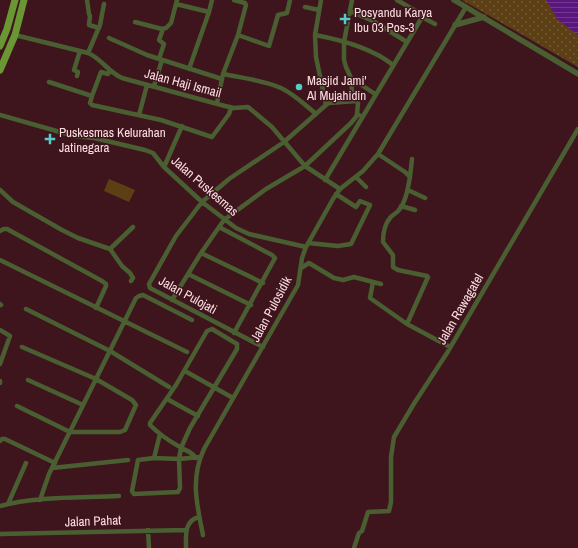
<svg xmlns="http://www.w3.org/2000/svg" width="578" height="548" viewBox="0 0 578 548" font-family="'Archivo Narrow',sans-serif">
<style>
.park{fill:url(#park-dots)}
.garden{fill:#5d3f16}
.water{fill:url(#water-rules)}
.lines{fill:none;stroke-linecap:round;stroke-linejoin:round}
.minor{stroke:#495f32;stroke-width:4.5}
.tertiary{stroke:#495f32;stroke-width:5.5}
.primary{stroke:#6a9734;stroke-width:7}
.poi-dot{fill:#54cdc7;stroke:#3f151d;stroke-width:1.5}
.labels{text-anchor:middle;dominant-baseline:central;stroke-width:3;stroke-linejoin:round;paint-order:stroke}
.poi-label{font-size:13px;fill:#fbdee1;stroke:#3f151d;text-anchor:start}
.street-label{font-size:13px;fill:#fbdee1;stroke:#3f151d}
</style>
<defs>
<pattern id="park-dots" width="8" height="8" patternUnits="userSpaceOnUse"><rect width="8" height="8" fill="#5d3f16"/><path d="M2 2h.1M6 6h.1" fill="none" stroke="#755a38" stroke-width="1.8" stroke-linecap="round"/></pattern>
<pattern id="water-rules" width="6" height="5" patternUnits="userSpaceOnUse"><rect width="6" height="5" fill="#59167c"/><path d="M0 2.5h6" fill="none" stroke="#72378e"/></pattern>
</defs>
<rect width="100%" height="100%" fill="#3f151d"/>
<path class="park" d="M462,0H578V67Z"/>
<path class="garden" d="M109,179L135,190L129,202L104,191Z"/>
<path class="water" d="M546,0H578V35L558,20Z"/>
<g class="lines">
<path class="minor" d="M87,0L89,14L90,16L89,25L99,28
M321,0L315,35L316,57L326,105
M352,0L344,42V60L346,67L351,78L352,94L358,103L357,114L359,115
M176,4L209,12L189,69
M305,7L319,10
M350,11L373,21L407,42
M209,12L212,0
M422,17L435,24
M135,22L162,29L166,28L171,23L177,0
M15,35L88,53C102,59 108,72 122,78L225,106L234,108L248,107L272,127L305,166L340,189
M238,35L269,46L278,15L287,13L290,0
M315,35C342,40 372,48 393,65
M109,38L147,55L222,79
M88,53L100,25L104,4
M159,59L164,44L159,40L163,29
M223,74C242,78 263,80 281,88C294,94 305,105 316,114
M77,76L78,72L74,70L80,51
M351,78L375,94
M49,82L92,96L90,103L92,105L161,120L212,137L229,114L231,108
M154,86L162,60
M92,96L101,72L108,74L110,71
M217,103L223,74L238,35L246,5L245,3L234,0
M0,115L74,136L94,138L145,150L153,153L164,167L202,202L236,228L249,234L306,247
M139,115L147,85
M378,154L405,172L410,177C408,188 406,201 399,210C397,213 392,215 390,218C384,225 383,234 383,242L393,255V267L398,270L427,276L428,277L407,324
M164,167L182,126
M356,177L366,187
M410,177L412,159
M325,180L421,19V14L397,0
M0,190L13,202L62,230L78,238L110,249L133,227
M408,190L425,198
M401,206L415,210
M219,227L272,255L275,258L234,333
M0,231L4,229H7L102,281L106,284V286L96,308
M308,243L338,246L351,244L370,205L360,201L356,207L336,194
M110,249L122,266L130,273L133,278L131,281
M201,253L263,283
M0,260L187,352
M301,268L309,263L334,278L343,280L354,277L373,282L370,298L407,324L450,347
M188,274L251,305
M373,282L381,284
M172,300L201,253L224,220L266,189L305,166L351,123L356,117L357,114
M0,304L1,305
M26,309L110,351L169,387
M0,330L10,336L0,364
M263,347L150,288L149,284L176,236L202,202L229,179L284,142L326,105L329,103L356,101
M185,371L233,398
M28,380L83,405
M0,381V383
M167,399L198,416
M17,406L70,432H120L125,430L136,405L132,400L96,379L22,347
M0,441L2,439H5L55,463
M154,458L160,434
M196,458C191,451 186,451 180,447C169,441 159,434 150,425V423L176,385L207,331L212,329L237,344V349L190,428L181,448L179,459L154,458L138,460L132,491L134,494L178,492L180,488L179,459L200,457
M52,468L128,460
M40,500L49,474L136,298L139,296L143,295L192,320
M8,504L26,463
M0,506C36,496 82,498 119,496
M148,530L149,548
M0,534L186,530
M203,535C197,505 190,479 204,449L298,285L302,258L306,247L333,199L340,189L363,171L378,154L466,7
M186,548C186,535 184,521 199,517
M354,548L359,533L362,531L368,512L389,511L391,502V457L394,437L415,402L447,353L578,129"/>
<path class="tertiary" d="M454,0L578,74
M455,25L484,17"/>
<path class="primary" d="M0,46L7,29L15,0
M0,70L15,35L24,0"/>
</g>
<g class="poi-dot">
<path d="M343 13h4v4h4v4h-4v4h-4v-4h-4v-4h4z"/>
<circle cx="299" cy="87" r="4"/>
<path d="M48 133h4v4h4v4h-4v4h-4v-4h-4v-4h4z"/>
</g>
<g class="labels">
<g class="poi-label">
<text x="354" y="12">Posyandu Karya<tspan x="354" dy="15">Ibu 03 Pos-3</tspan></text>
<text x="307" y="80">Masjid Jami'<tspan x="307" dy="15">Al Mujahidin</tspan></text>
<text x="59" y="132">Puskesmas Kelurahan<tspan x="59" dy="15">Jatinegara</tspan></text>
</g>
<g class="street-label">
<text transform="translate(183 83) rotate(15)">Jalan Haji Ismail</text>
<text transform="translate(205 186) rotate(41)">Jalan Puskesmas</text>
<text transform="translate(188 295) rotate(29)">Jalan Pulojati</text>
<text transform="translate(271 309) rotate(-62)">Jalan Pulosidik</text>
<text transform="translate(460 309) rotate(-60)">Jalan Rawagatel</text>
<text transform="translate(93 521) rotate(-2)">Jalan Pahat</text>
</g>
</g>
</svg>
